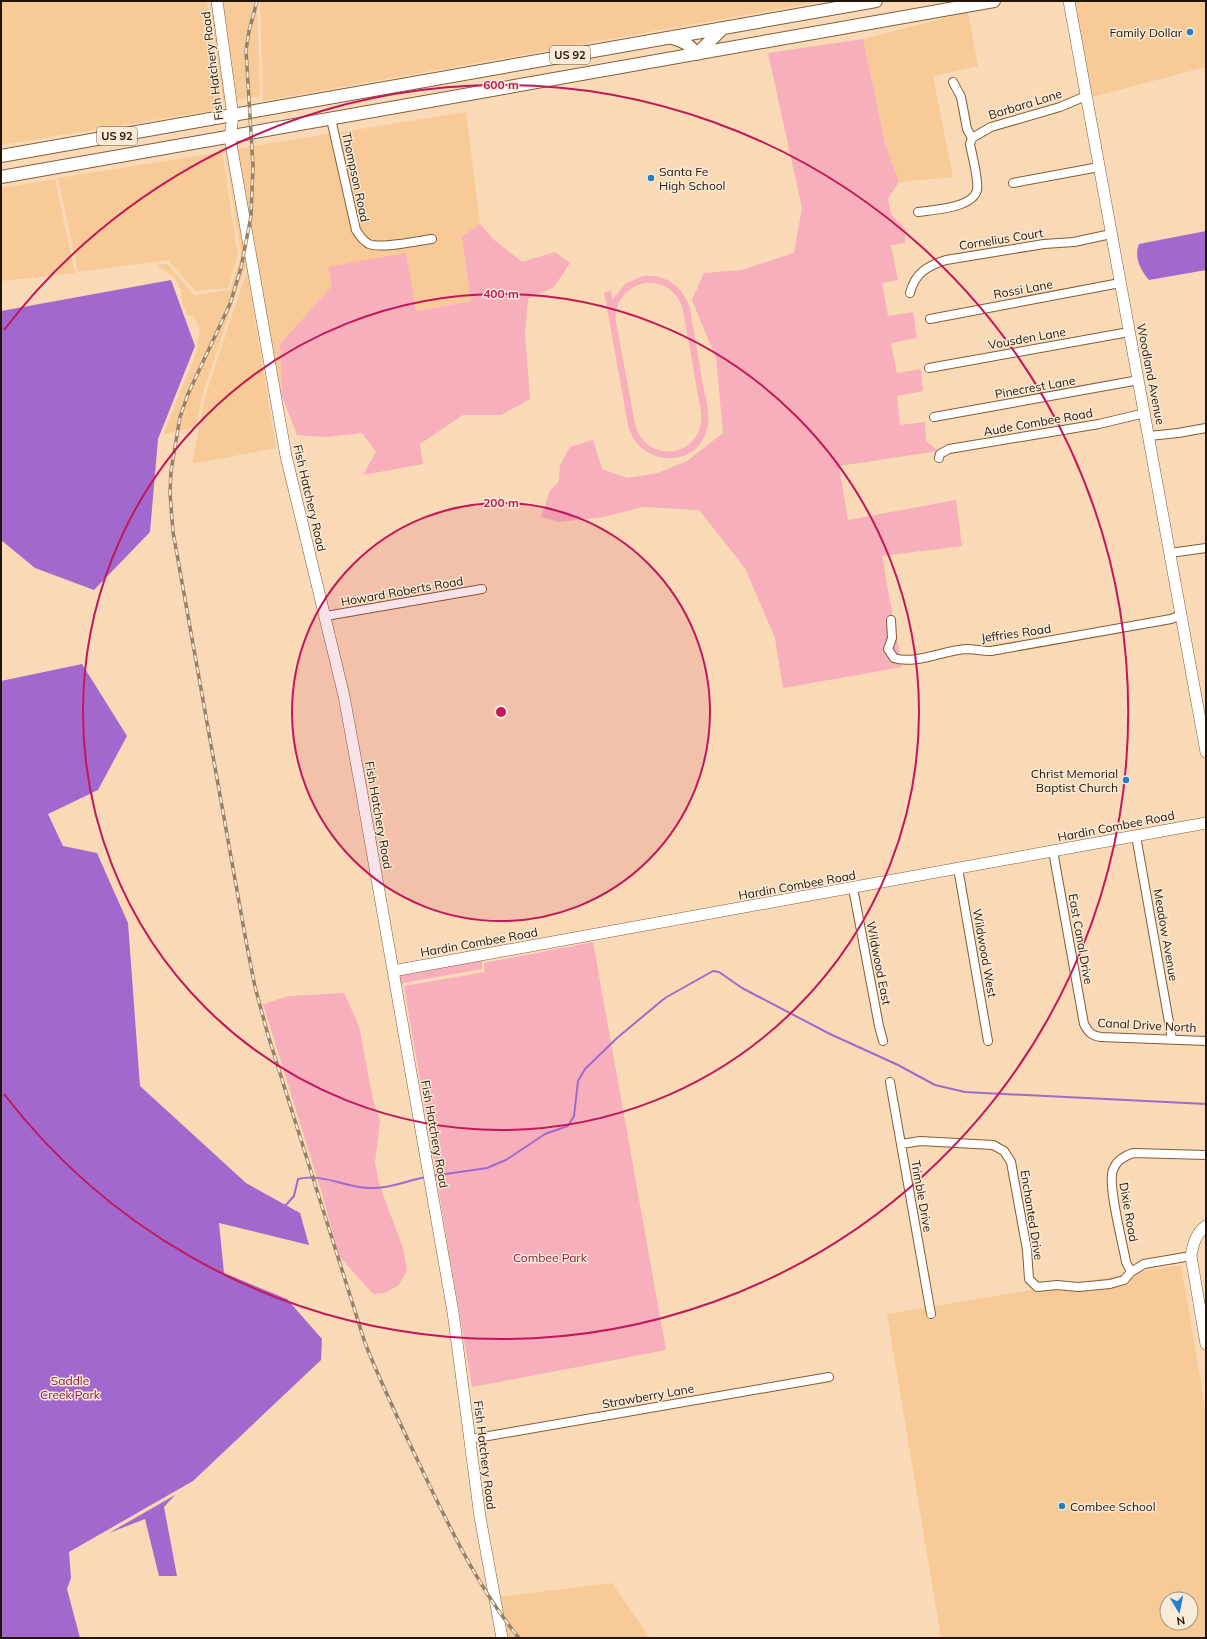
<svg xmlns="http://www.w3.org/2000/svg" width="1207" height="1639" viewBox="0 0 1207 1639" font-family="Mulish,sans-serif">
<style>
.built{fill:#f7ca98;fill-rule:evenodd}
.green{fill:#f7afbb;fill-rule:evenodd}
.water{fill:#a268cd}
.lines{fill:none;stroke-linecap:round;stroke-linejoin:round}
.stream{stroke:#a268cd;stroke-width:2}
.street-casing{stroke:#805d34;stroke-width:10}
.secondary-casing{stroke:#805d34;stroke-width:12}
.primary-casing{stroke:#805d34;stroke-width:14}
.street{stroke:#fff;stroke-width:8}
.secondary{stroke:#fff;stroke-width:11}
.primary{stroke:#fff;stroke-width:12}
.rail-casing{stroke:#988065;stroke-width:3.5}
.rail{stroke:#faead8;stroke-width:2;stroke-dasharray:6;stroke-linecap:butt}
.ring{fill:none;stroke:#c2185b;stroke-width:2}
.poi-dot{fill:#227fcc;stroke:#faead8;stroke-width:1.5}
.labels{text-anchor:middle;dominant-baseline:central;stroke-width:3;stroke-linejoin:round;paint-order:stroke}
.shield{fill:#faead8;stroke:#645544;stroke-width:1}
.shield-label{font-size:11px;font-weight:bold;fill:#231505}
.poi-label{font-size:12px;fill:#231505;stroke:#faead8;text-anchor:end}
.street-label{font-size:12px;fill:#231505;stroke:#faead8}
.park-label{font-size:12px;fill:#8d1a3e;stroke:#faead8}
.centre{fill:#c2185b;stroke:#faead8;stroke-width:2}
.ring-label{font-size:12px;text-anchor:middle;font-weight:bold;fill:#c2185b;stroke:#faead8;stroke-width:3;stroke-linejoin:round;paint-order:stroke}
</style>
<rect width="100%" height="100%" fill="#fad9b6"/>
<path class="built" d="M1,1H207L221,109L1,145Z
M210,1H213L228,101L223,102Z
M221,1H257L260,96L235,100Z
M260,1H823L263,101Z
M1073,1H1206V67L1092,97Z
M968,12L978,66L933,76L953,177L899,182L885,143L863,39Z
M466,112L480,224L462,238L471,301L415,311L328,268L332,286L280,344L282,396L280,398L236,149Z
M225,151H229L249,267L244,269L202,396L196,427L163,435L198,348L197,343L200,332L196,320L192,316L187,315L180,296H182L180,288L175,278L157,265L167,264L194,295L230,290L241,256Z
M222,152L238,255L228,288L195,291L168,260L78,272L58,178Z
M55,179L75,273L1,281V188Z
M247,271L276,448L192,464L205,397Z
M1181,1265L1206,1412V1638H941L887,1314ZM1167,1599H1191V1623H1167Z
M612,1583L650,1638H506L498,1597Z"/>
<path class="green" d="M863,39L885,143L899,182L888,198L891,214L905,229V243L891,245L898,280L882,283L888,316L913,312L917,338L891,343L897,373L921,369L923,391L897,396L900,425L925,422L926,441L938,451L839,466L848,520L956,500L962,546L882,556L902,667L783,688L775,638L745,568L699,510L643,507L603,517L559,522L541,517L550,490L559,482L560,465L570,447L593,440L602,469L627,478L658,473L687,461L723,433L716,358L692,300L704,273L742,270L794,253L802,208L768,53Z
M480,224L493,239L522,262L555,252L570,263L554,287L528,299L525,334L530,399L501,415H463L420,444L423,464L363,475L376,452L362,433L325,437L297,435L282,396L280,344L332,286L328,267L406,253L416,311L471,301L462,237Z
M643,276C666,274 684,287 690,309C694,334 699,360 703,385C705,397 710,411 708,424C701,470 639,469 628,425L604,292L611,291L612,300L625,284ZM644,283C663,281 678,291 683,310L701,412C706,457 646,467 635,424L616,322C614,303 625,288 644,283Z
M593,942L666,1350L472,1387L404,986L485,972L484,963Z
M482,960V969L403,983L401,985L398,974Z
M344,993L359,1026L373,1100L380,1121L375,1162L379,1184L403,1248L407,1270L399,1285L385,1293L373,1294L339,1256L321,1190L263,1004L289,996Z"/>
<path class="water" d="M1206,231V270L1149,280C1140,269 1134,258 1139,244Z
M171,280L195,346L158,439L150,532L94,590L35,568L1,540V311Z
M82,664L127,736L98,790L48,814L63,846L97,853L128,923L140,1086L246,1183L300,1213L309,1245L219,1223L224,1273L287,1299L322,1339L321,1360L193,1481L69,1552L71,1578L67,1589L80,1638H1V681Z
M175,1495L164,1507L177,1576H159L145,1519L109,1533Z"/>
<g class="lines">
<path class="stream" d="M432,1176L487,1168L506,1160L545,1134L568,1126L574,1116L578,1081L585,1069L617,1038L665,998L713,971L719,972L742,988L830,1034L898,1065L935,1085L965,1092L1206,1104
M286,1205L294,1196L298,1179C323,1173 344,1187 368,1188C390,1189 405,1181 426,1177"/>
<defs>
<path id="street" d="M331,119L356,230C359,235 363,241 369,244C381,249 418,241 432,239
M972,138L991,127L1060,107L1086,96
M1013,183L1099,167
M918,212C933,210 973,208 977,190C979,180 972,155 970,144L972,138L967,129L961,97L953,82
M910,293C915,273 927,266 946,260L1044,244L1074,242L1111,234
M930,319L1120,283
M929,368L1129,332
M934,417L1139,380
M1149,436L1178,433L1206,428
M939,458L940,454L949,449L1099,424L1145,413
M1170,553L1206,548
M326,616L482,589
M891,620L892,638L888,649L894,658C915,665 945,650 966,649C974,649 982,651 991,651L1171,619L1181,615
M1136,836L1172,1039
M1053,851L1084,1024C1088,1032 1092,1036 1101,1037L1206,1041
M958,868L988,1041
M853,888L879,1026L883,1041
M890,1082L931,1314
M902,1144L920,1141L993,1145L1004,1151L1011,1162L1027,1250L1029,1279L1037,1287L1057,1285L1078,1287L1110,1284L1124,1280L1131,1272L1144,1264L1191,1256
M1131,1272L1126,1262C1123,1244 1107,1184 1113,1170C1116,1161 1124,1156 1133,1153L1206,1155
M471,1439L829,1377"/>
<path id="secondary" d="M217,1L233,116L230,138L286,456L344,696L362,794L453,1312L480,1517L502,1638
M1069,1L1206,752
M393,971L1206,823
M1206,1226C1196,1233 1193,1244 1191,1256L1206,1344"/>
<path id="primary" d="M672,38C683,40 689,45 697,54
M697,54L723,28
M1,156L876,1
M1,177L994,1"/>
</defs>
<use href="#street" class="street-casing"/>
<use href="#secondary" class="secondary-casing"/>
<use href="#primary" class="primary-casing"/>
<use href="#street" class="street"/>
<use href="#secondary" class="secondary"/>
<use href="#primary" class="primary"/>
<defs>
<path id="rail" d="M257,1L249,31L246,50L253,166L251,216L241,268L230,304L188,394L180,417L171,471L170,493L173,532L246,941L255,987L268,1035L365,1343C383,1388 404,1432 425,1476C452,1532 479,1589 519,1638"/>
</defs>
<use href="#rail" class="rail-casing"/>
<use href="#rail" class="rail"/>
</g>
<circle cx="501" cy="712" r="209" fill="#c2185b" fill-opacity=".12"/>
<g class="ring">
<circle cx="501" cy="712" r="209"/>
<circle cx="501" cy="712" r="418"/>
<path d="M4 330A627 627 0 1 1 4 1094"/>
</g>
<g class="poi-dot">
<circle cx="1190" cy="32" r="4"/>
<circle cx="651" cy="178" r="4"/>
<circle cx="1126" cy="780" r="4"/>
<circle cx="1062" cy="1506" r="4"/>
</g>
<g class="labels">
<g class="shield">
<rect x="550" y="46" width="40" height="18" rx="3"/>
<rect x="97" y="127" width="40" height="18" rx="3"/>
</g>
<g class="shield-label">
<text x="570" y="55">US 92</text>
<text x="117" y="136">US 92</text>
</g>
<g class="poi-label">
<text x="1182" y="32">Family Dollar</text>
<text x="659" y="171" text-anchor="start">Santa Fe<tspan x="659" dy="14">High School</tspan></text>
<text x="1118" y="773">Christ Memorial<tspan x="1118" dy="14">Baptist Church</tspan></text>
<text x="1070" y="1506" text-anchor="start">Combee School</text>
</g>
<g class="street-label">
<text transform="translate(212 66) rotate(-97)">Fish Hatchery Road</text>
<text transform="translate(1025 104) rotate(-17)">Barbara Lane</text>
<text transform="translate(356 177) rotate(78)">Thompson Road</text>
<text transform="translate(1001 239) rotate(-9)">Cornelius Court</text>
<text transform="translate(1023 289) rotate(-10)">Rossi Lane</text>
<text transform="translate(1027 338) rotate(-10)">Vousden Lane</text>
<text transform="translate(1151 374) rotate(79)">Woodland Avenue</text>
<text transform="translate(1035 387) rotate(-10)">Pinecrest Lane</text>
<text transform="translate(1038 422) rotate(-10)">Aude Combee Road</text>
<text transform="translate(310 498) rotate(77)">Fish Hatchery Road</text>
<text transform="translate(402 591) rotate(-10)">Howard Roberts Road</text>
<text transform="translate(1016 633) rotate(-8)">Jeffries Road</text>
<text transform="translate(379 815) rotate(80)">Fish Hatchery Road</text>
<text transform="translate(1116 826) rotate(-11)">Hardin Combee Road</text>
<text transform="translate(797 885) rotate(-10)">Hardin Combee Road</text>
<text transform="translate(1166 935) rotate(80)">Meadow Avenue</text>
<text transform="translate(1081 939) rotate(80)">East Canal Drive</text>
<text transform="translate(479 942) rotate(-10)">Hardin Combee Road</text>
<text transform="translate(985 953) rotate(80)">Wildwood West</text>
<text transform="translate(879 963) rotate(79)">Wildwood East</text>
<text transform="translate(1147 1025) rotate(3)">Canal Drive North</text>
<text transform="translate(435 1134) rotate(80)">Fish Hatchery Road</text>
<text transform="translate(922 1196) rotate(80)">Trimble Drive</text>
<text transform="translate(1129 1212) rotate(80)">Dixie Road</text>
<text transform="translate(1032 1215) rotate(81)">Enchanted Drive</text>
<text transform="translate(648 1396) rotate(-10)">Strawberry Lane</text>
<text transform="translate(485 1455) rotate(83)">Fish Hatchery Road</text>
</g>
<g class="park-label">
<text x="550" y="1257">Combee Park</text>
<text x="70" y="1380">Saddle<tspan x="70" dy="14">Creek Park</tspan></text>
</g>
</g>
<circle cx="501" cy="712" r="6" class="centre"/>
<g class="ring-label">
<text x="501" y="89">600 m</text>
<text x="501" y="298">400 m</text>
<text x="501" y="507">200 m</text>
</g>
<rect width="1207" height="1639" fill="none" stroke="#231505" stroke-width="4"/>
<g transform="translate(1179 1611) rotate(170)"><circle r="19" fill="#faead8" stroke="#a49584"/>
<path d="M0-3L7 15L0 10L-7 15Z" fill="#227fcc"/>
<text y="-6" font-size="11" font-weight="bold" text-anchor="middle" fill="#231505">N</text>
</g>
</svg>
